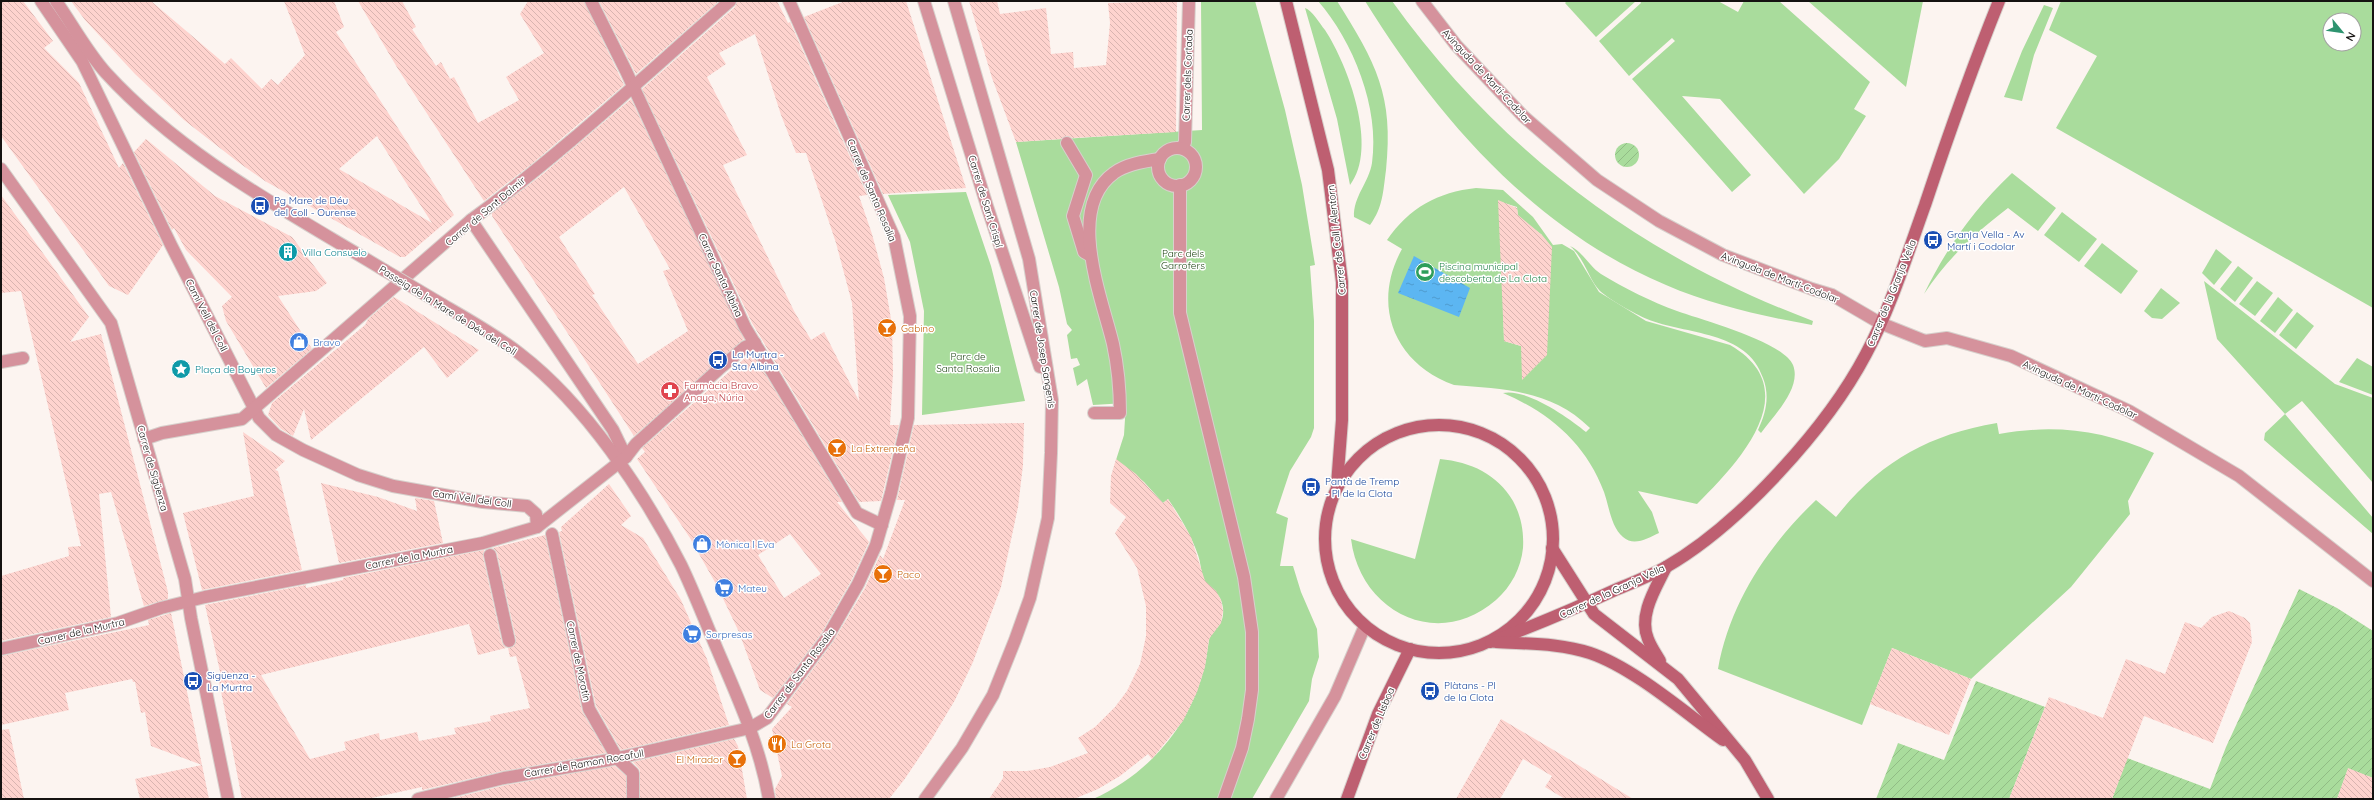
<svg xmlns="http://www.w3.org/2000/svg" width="2374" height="800" viewBox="0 0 2374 800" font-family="Quicksand,sans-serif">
<defs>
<pattern id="garden-furrows" width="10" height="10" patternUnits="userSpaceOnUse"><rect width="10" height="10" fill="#a9dc9c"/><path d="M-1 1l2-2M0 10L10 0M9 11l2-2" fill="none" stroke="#91bc85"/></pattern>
<pattern id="water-ripples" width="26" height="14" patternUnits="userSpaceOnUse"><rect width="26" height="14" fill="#5cb6f2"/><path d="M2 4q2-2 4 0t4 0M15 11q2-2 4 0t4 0" fill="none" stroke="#4f9bce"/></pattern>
<pattern id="building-back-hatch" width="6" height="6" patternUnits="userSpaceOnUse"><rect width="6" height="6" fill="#fed3ce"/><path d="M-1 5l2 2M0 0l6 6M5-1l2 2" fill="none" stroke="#d9b4b0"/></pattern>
</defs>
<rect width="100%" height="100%" fill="#fcf4f0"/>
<!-- green -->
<g fill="#a9dc9c" fill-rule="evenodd">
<path d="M1201,1H1255L1285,110L1302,185L1315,265L1310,266L1314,321V428L1311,437L1290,471L1276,513L1288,518L1280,566H1293L1301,592L1317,629L1319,657L1312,679L1309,701L1252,799H1093C1145,776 1186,731 1202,676C1206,664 1207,652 1209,640C1211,630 1225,627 1223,608C1221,591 1211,592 1205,581C1201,575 1201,563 1198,555C1191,535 1180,516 1168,499L1163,503L1144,482L1116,460L1124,435L1126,403L1093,405L1087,379L1077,386L1073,368L1080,365L1077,358L1071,359L1067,335L1072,330L1067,324L1059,287L1016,142L1202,130Z"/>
<path d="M1318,1H1337C1376,63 1394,95 1386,170C1383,192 1383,207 1370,225L1354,217C1353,197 1369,182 1372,163C1380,108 1353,41 1318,1Z"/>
<path d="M1365,1H1392C1500,151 1640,256 1813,321L1812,325C1762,316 1712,305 1666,285C1535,230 1438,119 1365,1Z"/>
<polygon points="1567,1 1636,1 1596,37 1565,3"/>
<polygon points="1640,1 1718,1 1738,12 1744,1 1779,1 1870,82 1854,109 1866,116 1839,159 1804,194 1720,99 1682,96 1751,175 1732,192 1632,79 1675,41 1672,38 1629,76 1599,41 1641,3"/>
<polygon points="1808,1 1923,1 1906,87"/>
<path d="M2061,1H2373V308L2056,128L2097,56L2049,30ZM2330,20H2354V44H2330Z"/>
<polygon points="2044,5 2053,8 2034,55 2022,101 2004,97 2022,51"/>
<path d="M1305,8C1312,10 1320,24 1325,30C1348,65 1379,148 1350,185L1337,119Z"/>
<path d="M2012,173L2056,208L2038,231L2008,208C1975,233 1947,259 1924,294C1947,247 1974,209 2012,173Z"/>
<path d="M1476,188L1503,190L1533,217L1553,245L1562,244L1574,251L1599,292L1646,321L1730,345C1808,390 1738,463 1697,504L1638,491L1652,512L1659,533C1648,538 1634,547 1623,537C1611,527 1609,506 1604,492C1586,444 1550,413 1503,393C1526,388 1568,417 1586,432L1590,428C1552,390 1504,389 1454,385C1394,363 1371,305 1402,249L1387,240C1409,208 1438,192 1476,188ZM1501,202L1517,207L1518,217L1542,235L1521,346L1504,341Z"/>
<polygon points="966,192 991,266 1025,401 922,415 924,311 910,242 888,195"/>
<polygon points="2062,212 2097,239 2079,262 2044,235"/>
<polygon points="2102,243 2138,271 2121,294 2084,266"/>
<path d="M1570,246C1581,250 1590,267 1601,274C1624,288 1652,302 1677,311C1702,320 1784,342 1793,365C1802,388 1774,415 1761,433L1758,430C1766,413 1770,396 1763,378C1747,330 1686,335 1647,319C1635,314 1610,300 1600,291C1589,280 1585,259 1570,246Z"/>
<polygon points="2216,249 2232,262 2214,285 2202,273"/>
<polygon points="2238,266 2253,278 2235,302 2220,289"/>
<polygon points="2204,281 2335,384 2373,398 2373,483 2302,401 2285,414 2373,518 2373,534 2264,440 2265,433 2285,414 2217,339"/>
<polygon points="2257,281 2273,293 2255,316 2239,304"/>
<polygon points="2161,288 2180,303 2162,319 2152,318 2144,311"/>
<polygon points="2278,297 2293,310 2275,333 2260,321"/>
<polygon points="2297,312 2314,326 2296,349 2279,335"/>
<polygon points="2357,358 2373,367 2373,395 2339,382"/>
<path d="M1997,423L1999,434C2054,424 2103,430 2154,453L2128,501L2130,514L2071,587L1971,679L1892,648L1862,725L1718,669C1730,602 1768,546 1816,500L1836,517C1880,462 1927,435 1997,423Z"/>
<path d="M1440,459C1471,462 1497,474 1513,501C1521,516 1524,531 1523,548C1521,568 1511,587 1496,600C1438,651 1360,612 1351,539L1415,559Z"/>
</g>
<!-- garden -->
<g fill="url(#garden-furrows)">
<circle cx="1627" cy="155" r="12"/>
<polygon points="2299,589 2337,608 2373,631 2373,778 2348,769 2337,799 2112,799 2127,758 2210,789 2226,747"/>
<polygon points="1976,681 2045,707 2009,799 1876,799 1898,743 1944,760"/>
</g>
<!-- water -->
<polygon fill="url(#water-ripples)" points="1414,256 1470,288 1459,317 1398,293"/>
<!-- building -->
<g fill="url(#building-back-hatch)" fill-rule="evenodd">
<polygon points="1,1 23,1 53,41 44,48 79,83 119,168 123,163 163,245 128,295 109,286 1,136"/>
<path d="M71,1H151L225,64L231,58L262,89L271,79L278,85L305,55L284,1H334L344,27L336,32L454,215L405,257H400L265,181L238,162L184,120L135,74L85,20ZM377,136L403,178L432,223L339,169Z"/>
<polygon points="358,1 402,1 416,27 412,29 436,66 441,62 450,79 454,77 478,123 519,100 506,77 544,53 520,14 528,1 584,1 624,85 533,163 484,201 398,69"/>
<polygon points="599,1 719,1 636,74"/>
<path d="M737,1H777L788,23L790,22L867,195L859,196L872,234L884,278L892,325L893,373L890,425H899L881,501L859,502L752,323L642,89L735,7ZM755,34L781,115L796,153H806L836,243L852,303L859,401L824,332L811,340L794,311L723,165L747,155L707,77L726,64L719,53Z"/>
<polygon points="845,1 906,1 966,188 883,194 804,17"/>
<polygon points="969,1 997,1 1000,14 1046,8 1051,54 1073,52 1074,68 1106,65 1110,23 1108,3 1177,1 1176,132 1072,138 1067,136 1061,139 1016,142 992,78"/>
<path d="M631,99L744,339L634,436L492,216V213L543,174ZM624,187L670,269L663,271L688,331L638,364L592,295L595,294L559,237Z"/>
<polygon points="146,139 215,196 292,237 327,283 316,291 278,296 312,349 266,388 226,321 222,306 232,297 186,250 174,228 172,230 134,152"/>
<polygon points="1,195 89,317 70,342 101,334 168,592 168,599 144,606 111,492 99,494 111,617 1,641 1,576 69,556 68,547 81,546 21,291 1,293"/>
<polygon points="1498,200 1517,208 1518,215 1542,235 1552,247 1547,355 1522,380 1521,346 1504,341"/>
<polygon points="394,297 479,350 447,378 424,347 311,440 304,409 293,436 281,429 268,415 272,403 365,325 368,319"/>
<path d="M752,352L842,502H837L869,542L851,581L821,634L773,698L760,690L739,632L716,584L690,538L637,459L645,452L642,448ZM790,534L821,574L784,598L758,555Z"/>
<polygon points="1024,423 1023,465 1018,507 1001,587 973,662 955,700 931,740 904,780 889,799 776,799 775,789 782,776 772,729 792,707 787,704 833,642 865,588 880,555 883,559 905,500 897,500 914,425"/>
<polygon points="243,432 285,461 275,470 278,471 302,570 202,590 183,513 254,496"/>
<polygon points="1116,459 1136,474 1163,503 1168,499 1191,537 1205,581 1216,591 1221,600 1223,611 1221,623 1209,639 1205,667 1197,692 1183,721 1152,759 1148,754 1120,776 1098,789 1074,799 989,799 1003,778 1003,771 1027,771 1050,767 1088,753 1078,738 1095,727 1115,707 1127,691 1140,664 1146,636 1146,606 1137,568 1115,533 1126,517 1110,503 1111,476"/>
<polygon points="321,483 378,497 417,511 415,498 434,501 443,543 339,563"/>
<polygon points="609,484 631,516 621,525 643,538 681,600 707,659 729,725 621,750 596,706 559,532 562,531 561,527"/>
<polygon points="545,535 582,711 606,753 503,771 422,790 422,787 367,799 242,799 218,676 221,676 205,605 306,585 306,588 343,580 343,578 484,550 483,557 502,643 506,648 478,655 469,624 261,675 310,759 346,750 344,742 379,733 380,740 417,732 419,741 456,734 454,728 491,721 490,716 530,708 516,656 510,657 508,648 514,646 516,639 497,553 493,548"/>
<polygon points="2229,611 2245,618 2250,623 2252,642 2213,743 2144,716 2112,799 2009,799 2049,697 2103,718 2126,659 2165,674 2185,622 2201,628 2212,617"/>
<polygon points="171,613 202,765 151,746 145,712 141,713 135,682 133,682 132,679 65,693 69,710 1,725 1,656 149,625 148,620"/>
<polygon points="1892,648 1971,679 1949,735 1870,704"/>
<polygon points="1501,719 1562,755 1633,799 1565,799 1545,787 1552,776 1523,759 1500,799 1456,799"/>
<polygon points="9,729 24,799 1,799 1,730"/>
<polygon points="734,739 738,746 747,799 640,799 640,770 633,762"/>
<polygon points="202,765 209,799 140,799 135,779"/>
<polygon points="615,766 626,776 626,799 450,799 506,785"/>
<polygon points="2348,768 2373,778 2373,799 2337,799"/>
</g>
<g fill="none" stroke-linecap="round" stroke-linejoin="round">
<!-- street casing -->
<g stroke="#d7d0cc" stroke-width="14">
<g id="street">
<polyline points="41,1 82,61 171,245 259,418 276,435 303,450 358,475 393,486 483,502 527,506 536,514 537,527"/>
<path d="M56,1C72,24 87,52 106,73C184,158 287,211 384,270"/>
<polyline points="591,1 626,71 745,327 857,513 882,525"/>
<polyline points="924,1 987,206 1040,367"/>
<polyline points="1422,1 1456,45 1523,116 1597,180 1659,221 1723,255 1812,289 1832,295 1880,323 1925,341 1947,338 2011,356 2129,411 2239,476 2373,581"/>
<polyline points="1067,143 1086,175 1073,216 1084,252 1091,256"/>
<polyline points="1182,148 1185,142 1189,1"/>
<circle cx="1177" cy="167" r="19"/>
<polyline points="1,169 111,323 185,579 191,618 228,799"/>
<polyline points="1180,185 1180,313 1244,577 1252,632 1252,690 1248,719 1242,748 1224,799"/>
<polyline points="471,220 613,430 626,457"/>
<path d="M443,305C469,320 496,335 520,354C585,404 644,492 681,565C694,592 705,621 717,649C738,698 760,746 769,799"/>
<polyline points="1,362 23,358"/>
<path d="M1094,413H1120C1120,390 1118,367 1113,344C1102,298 1065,208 1114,173C1126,164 1145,161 1160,159"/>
<path d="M144,439L162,433L242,419L471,220C562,154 645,75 730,1"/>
<polyline points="552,534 589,709 617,758 633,773 633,799"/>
<polyline points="490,555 509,641"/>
<polyline points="1,649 118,623 161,608 205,597 483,543 537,527 626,457 636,444 719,369 745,347 755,343"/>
<polyline points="418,799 504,778 609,760 750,728 767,718 827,638 858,584 876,545 891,493 908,418 910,316 894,237 789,1"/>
<polyline points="925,799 962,748 993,695 1015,640 1030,598 1048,518 1051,453 1052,400 1029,259 954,1"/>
<polyline points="1276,799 1335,696 1364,628"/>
</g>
</g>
<!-- secondary casing -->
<g stroke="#d7d0cc" stroke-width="14">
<g id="secondary">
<polyline points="1286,1 1328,170 1342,282 1342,420 1337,485"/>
<circle cx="1439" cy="539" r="114"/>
<polyline points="1552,548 1594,614 1678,679 1745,760 1768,799"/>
<path d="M1491,642C1533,626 1574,609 1615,590C1632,583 1650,576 1666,567C1739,525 1827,428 1866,354C1891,307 1907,255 1925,205C1948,136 1972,68 1999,1"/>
<path d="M1496,642C1528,644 1560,643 1590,653C1634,668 1684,712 1723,740"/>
<path d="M1660,661C1656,654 1651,647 1648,639C1638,615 1656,588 1666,567"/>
<polyline points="1347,799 1378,714 1410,649"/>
</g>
</g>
<!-- street -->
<use href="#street" stroke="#d5929c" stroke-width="12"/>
<!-- secondary -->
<use href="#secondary" stroke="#be5f71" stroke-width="12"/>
<!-- street-bridge casing -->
<g stroke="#d7d0cc" stroke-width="14" stroke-linecap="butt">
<polyline id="street-bridge" points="384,270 443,305"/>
</g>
<!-- street-bridge -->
<use href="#street-bridge" stroke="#d5929c" stroke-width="12"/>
</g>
<!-- icons -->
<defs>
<g id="bus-disc" transform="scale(1)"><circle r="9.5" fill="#1a4fb4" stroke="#fff"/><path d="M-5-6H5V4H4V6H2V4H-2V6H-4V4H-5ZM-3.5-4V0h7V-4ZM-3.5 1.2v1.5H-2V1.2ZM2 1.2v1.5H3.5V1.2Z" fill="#fff"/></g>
<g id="building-disc" transform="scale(1)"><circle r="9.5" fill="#0f9aa8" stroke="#fff"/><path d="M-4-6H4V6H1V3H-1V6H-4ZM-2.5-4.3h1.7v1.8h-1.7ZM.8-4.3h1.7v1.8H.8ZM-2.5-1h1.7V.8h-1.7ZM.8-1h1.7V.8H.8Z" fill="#fff"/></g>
<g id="stadium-disc" transform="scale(1)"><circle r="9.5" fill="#2e9e5b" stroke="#fff"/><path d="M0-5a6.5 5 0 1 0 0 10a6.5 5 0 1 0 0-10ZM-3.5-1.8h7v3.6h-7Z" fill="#fff"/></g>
<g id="bar-disc" transform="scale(1)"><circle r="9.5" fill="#e8710a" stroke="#fff"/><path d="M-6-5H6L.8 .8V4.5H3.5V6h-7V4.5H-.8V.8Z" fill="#fff"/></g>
<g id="shop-disc" transform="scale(1)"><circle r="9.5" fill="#3f7fe0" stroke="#fff"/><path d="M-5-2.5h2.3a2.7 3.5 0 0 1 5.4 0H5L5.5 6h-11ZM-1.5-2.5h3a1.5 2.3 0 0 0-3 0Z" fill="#fff"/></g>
<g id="sight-disc" transform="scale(1)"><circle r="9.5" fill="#0f9aa8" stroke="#fff"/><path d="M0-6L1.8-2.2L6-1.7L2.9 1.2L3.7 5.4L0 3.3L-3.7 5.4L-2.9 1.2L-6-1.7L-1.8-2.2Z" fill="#fff"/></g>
<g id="pharmacy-disc" transform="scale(1)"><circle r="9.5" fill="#e0444e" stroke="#fff"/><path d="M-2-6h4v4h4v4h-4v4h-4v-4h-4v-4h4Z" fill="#fff"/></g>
<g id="supermarket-disc" transform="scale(1)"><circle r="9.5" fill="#3f7fe0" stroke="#fff"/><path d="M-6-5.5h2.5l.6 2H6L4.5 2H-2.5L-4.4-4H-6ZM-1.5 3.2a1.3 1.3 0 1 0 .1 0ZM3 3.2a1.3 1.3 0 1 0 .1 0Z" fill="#fff"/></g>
<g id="restaurant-disc" transform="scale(1)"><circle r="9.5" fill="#e8710a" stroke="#fff"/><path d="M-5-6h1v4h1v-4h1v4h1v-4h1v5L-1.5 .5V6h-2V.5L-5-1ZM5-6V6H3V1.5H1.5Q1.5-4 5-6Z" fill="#fff"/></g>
</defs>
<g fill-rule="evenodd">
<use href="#bus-disc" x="260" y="206"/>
<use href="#bus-disc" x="1933" y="240"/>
<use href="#building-disc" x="288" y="252"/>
<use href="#stadium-disc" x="1425" y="272"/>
<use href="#bar-disc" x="887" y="328"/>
<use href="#shop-disc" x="299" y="342"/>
<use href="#bus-disc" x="718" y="360"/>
<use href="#sight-disc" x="181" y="369"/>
<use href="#pharmacy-disc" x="670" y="391"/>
<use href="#bar-disc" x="837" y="448"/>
<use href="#bus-disc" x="1311" y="487"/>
<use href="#shop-disc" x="702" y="544"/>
<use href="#bar-disc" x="883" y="574"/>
<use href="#supermarket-disc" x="724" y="588"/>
<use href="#supermarket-disc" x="692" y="634"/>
<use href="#bus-disc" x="193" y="681"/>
<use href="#bus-disc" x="1430" y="691"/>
<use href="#restaurant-disc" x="777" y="744"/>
<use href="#bar-disc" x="737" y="759"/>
</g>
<g text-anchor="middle" stroke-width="3" stroke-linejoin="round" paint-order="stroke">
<!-- street labels -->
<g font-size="10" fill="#151211" stroke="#fff">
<text transform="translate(1187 75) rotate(-88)" y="4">Carrer dels Cortada</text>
<text transform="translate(1487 76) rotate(47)" y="4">Avinguda de Martí-Codolar</text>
<text transform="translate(872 190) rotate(67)" y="4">Carrer de Santa Rosalia</text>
<text transform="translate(986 201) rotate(73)" y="4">Carrer de Sant Crispí</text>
<text transform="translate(485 211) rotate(-40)" y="4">Carrer de Sant Dalmir</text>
<text transform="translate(1336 240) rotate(-96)" y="4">Carrer de Coll i Alentorn</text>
<text transform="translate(721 275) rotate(65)" y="4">Carrer Santa Albina</text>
<text transform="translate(1780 277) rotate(21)" y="4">Avinguda de Martí-Codolar</text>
<text transform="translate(1891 293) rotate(-68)" y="4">Carrer de la Granja Vella</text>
<text transform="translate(448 310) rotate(32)" y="4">Passeig de la Mare de Déu del Coll</text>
<text transform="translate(207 315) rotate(63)" y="4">Camí Vell del Coll</text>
<text transform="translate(1043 349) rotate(81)" y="4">Carrer de Josep Sangenís</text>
<text transform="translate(2080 389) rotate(25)" y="4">Avinguda de Martí-Codolar</text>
<text transform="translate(153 468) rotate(74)" y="4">Carrer de Sigüenza</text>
<text transform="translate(472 498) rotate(8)" y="4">Camí Vell del Coll</text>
<text transform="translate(409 557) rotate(-11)" y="4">Carrer de la Murtra</text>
<text transform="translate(1612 591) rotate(-25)" y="4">Carrer de la Granja Vella</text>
<text transform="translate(81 631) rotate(-13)" y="4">Carrer de la Murtra</text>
<text transform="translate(579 661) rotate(78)" y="4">Carrer de Moratín</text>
<text transform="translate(799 673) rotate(-53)" y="4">Carrer de Santa Rosalia</text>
<text transform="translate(1376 723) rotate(-67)" y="4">Carrer de Lisboa</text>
<text transform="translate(584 763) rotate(-10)" y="4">Carrer de Ramon Rocafull</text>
</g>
<!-- transit labels -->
<g font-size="10" fill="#164399" stroke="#fff" text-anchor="start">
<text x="274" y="204">Pg Mare de Déu<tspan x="274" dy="12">del Coll - Ourense</tspan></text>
<text x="1947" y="238">Granja Vella - Av<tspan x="1947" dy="12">Martí i Codolar</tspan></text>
<text x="732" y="358">La Murtra -<tspan x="732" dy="12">Sta Albina</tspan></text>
<text x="1325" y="485">Pantà de Tremp<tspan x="1325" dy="12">- Pl de la Clota</tspan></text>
<text x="207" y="679">Sigüenza -<tspan x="207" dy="12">La Murtra</tspan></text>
<text x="1444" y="689">Plàtans - Pl<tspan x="1444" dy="12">de la Clota</tspan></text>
</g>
<!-- culture labels -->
<g font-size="10" fill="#0d838f" stroke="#fff" text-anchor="start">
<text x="302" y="256">Villa Consuelo</text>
<text x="195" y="373">Plaça de Boyeros</text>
</g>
<!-- park labels -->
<g font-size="10" fill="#234a18" stroke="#fff">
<text x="1183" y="257">Parc dels<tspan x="1183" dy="12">Garrofers</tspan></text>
<text x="968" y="360">Parc de<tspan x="968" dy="12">Santa Rosalia</tspan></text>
</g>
<!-- leisure labels -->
<g font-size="10" fill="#27864d" stroke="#fff" text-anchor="start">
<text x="1439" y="270">Piscina municipal<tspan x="1439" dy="12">descoberta de La Clota</tspan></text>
</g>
<!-- food labels -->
<g font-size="10" fill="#c56008" stroke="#fff" text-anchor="start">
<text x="901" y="332">Gabino</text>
<text x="851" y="452">La Extremeña</text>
<text x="897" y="578">Paco</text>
<text x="791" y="748">La Grota</text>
<text x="723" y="763" text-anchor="end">El Mirador</text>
</g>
<!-- shop labels -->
<g font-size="10" fill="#366cbe" stroke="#fff" text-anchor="start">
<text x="313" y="346">Bravo</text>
<text x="716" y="548">Mònica I Eva</text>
<text x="738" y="592">Mateu</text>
<text x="706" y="638">Sorpresas</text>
</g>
<!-- health labels -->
<g font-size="10" fill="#be3a42" stroke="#fff" text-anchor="start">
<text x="684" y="389">Farmàcia Bravo<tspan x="684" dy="12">Anaya, Núria</tspan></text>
</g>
</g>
<!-- border -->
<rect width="2374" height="800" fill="none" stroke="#151211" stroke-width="4"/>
<!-- north arrow -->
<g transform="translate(2342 32) rotate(119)"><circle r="19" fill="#ffffff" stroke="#a1a0a0"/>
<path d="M0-3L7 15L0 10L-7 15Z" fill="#2e9470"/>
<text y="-6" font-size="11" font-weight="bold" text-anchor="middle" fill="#151211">N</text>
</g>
</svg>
